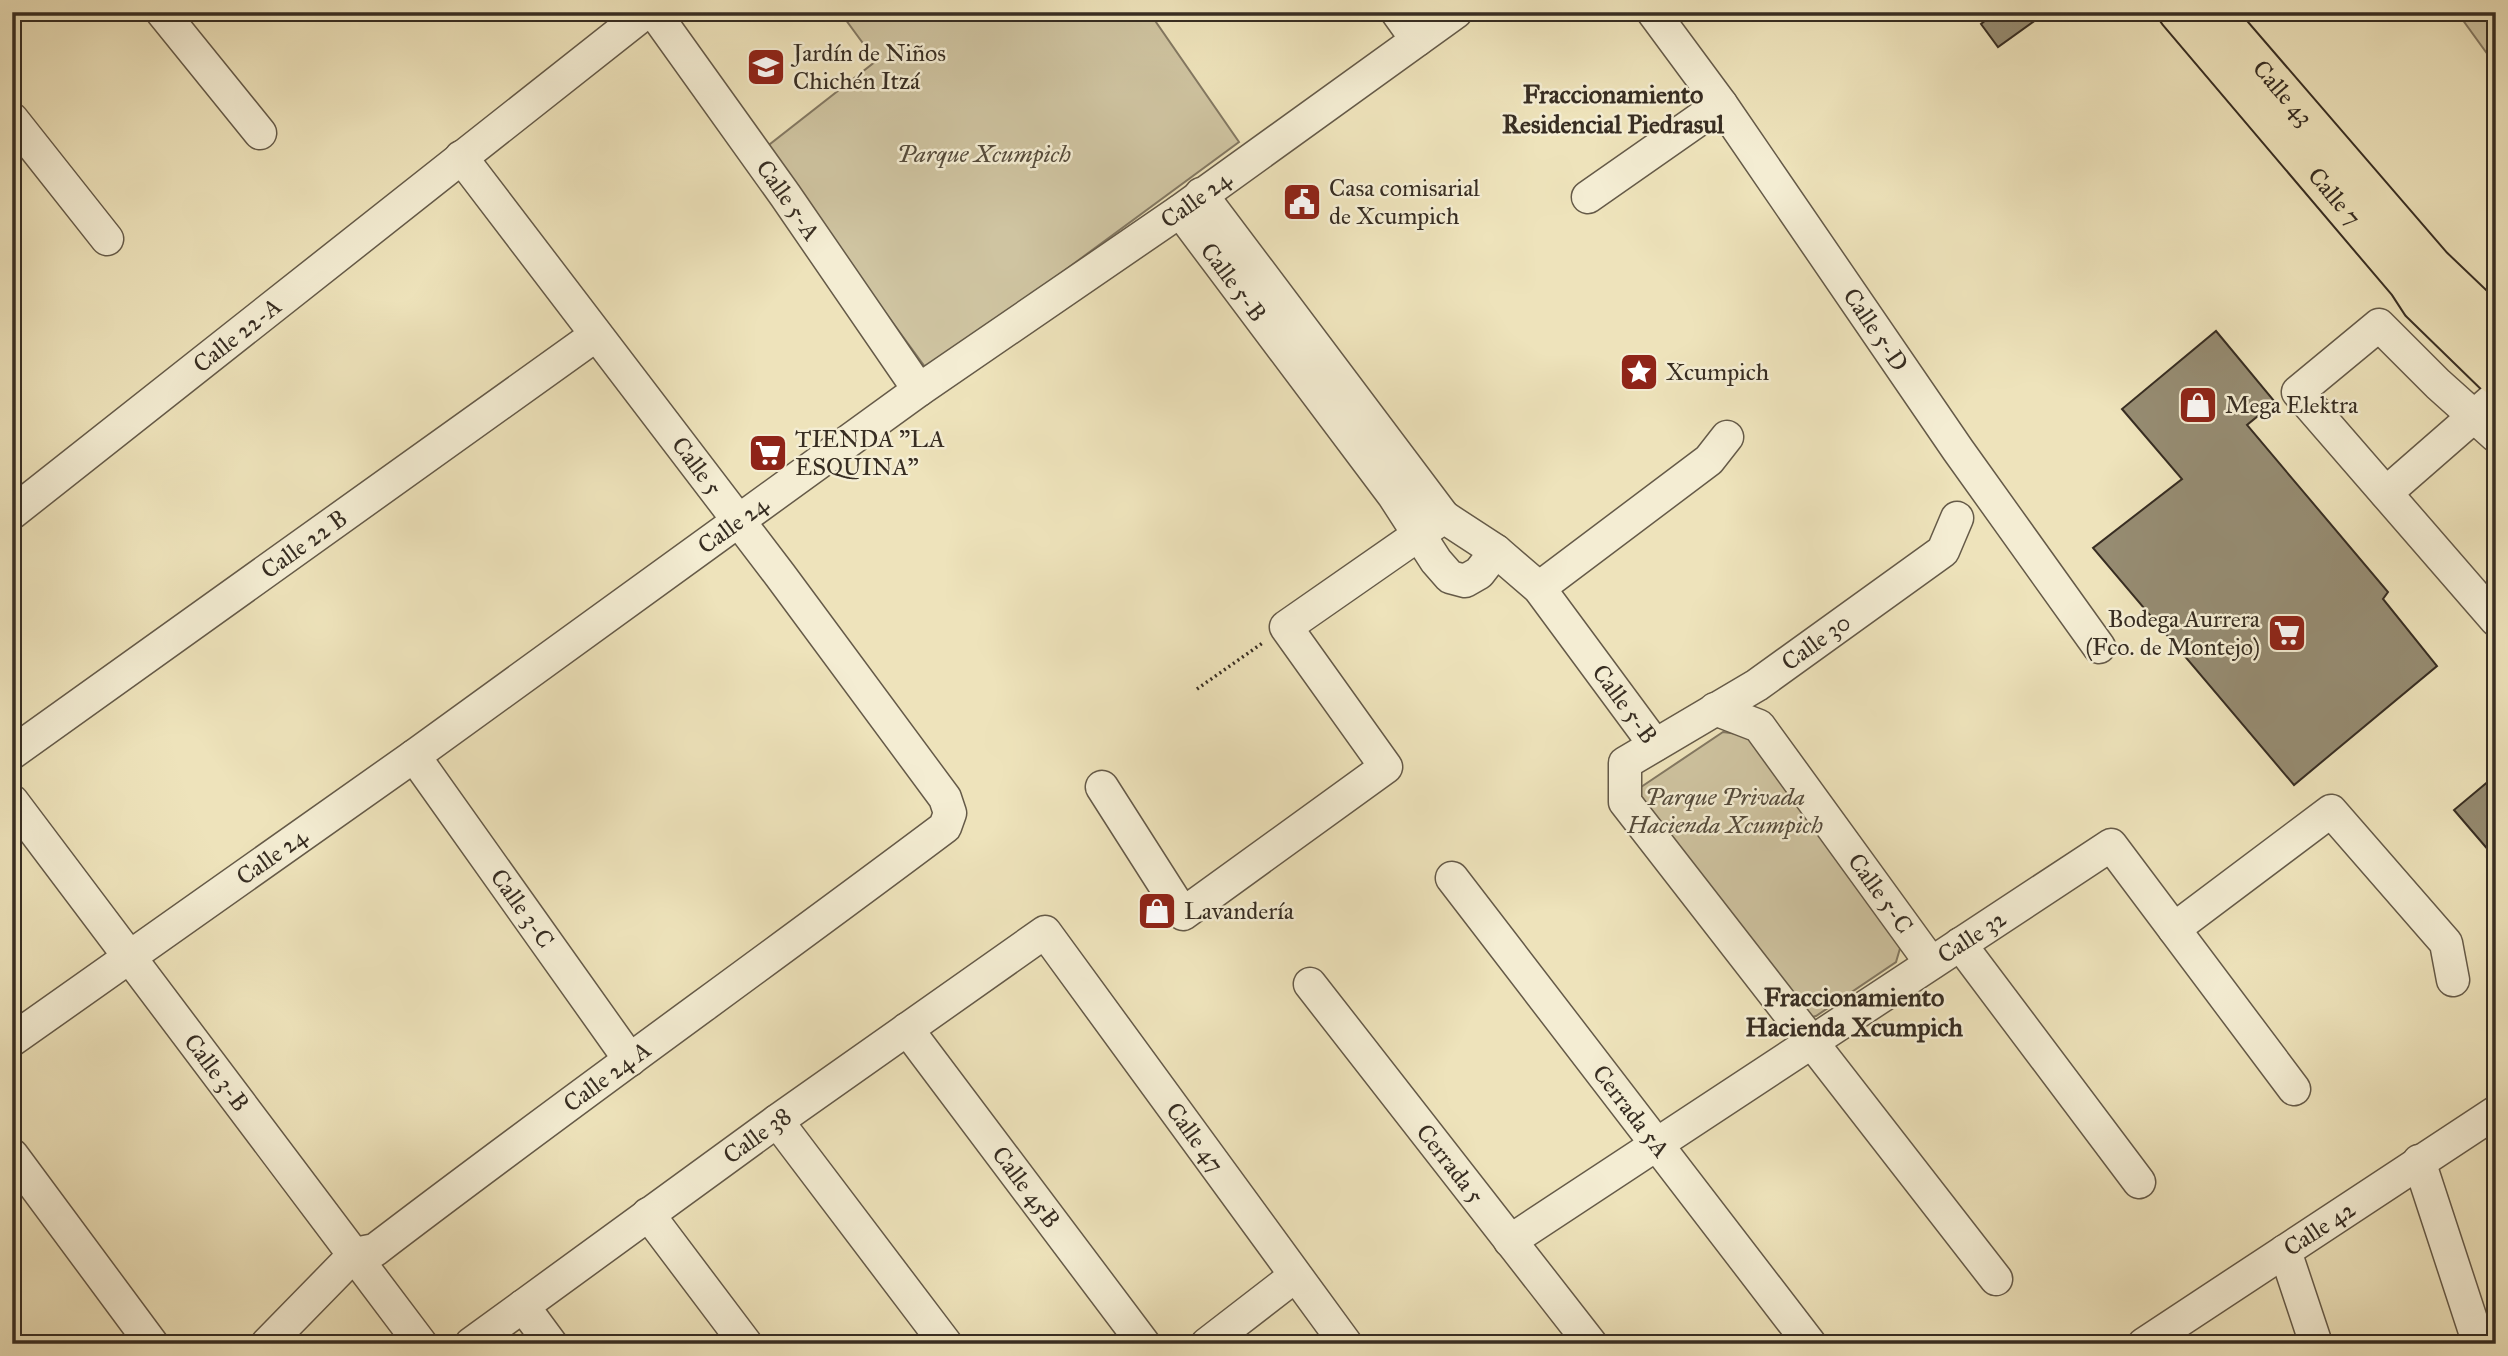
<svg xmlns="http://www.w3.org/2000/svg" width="2508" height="1356" viewBox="0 0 2508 1356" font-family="'IM FELL Great Primer',serif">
<rect width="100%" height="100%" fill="#eee3bb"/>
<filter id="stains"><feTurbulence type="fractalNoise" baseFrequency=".00286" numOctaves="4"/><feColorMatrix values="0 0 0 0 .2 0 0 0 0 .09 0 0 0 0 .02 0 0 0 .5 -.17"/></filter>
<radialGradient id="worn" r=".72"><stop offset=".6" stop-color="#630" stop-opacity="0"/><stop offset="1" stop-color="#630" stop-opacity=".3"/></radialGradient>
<!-- green -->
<g fill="#cfc4a1" stroke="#837862" stroke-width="2">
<polygon points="840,12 1149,12 1239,142 928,371 765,148 876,61"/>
<polygon points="2457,12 2496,12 2496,66"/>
<polygon points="1723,732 1753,736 1901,945 1896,962 1816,1016 1808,1018 1637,807 1641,787"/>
</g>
<!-- building -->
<g fill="#968c72" stroke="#372d22" stroke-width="2">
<polygon points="1996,12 2047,12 1998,47 1981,24"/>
<polygon points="2216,331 2275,402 2247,425 2388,592 2383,599 2437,666 2294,785 2093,548 2182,479 2122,409"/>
<polygon points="2496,775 2496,859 2454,810"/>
</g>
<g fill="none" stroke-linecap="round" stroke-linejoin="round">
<!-- minor casing -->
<g stroke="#655a48" stroke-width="35">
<g id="minor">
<polyline points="162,12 260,133"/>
<path id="s1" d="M654,12L785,195L919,390"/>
<polyline points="1397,12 1417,40"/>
<path id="s2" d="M1653,12L1721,104L1958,450L2099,647"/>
<polyline points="12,119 107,239"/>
<polyline points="1201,194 1444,517"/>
<polyline points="1588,197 1721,104"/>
<path id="s3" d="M1180,211L1394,496L1436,561L1450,577L1465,581L1479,573L1496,551"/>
<polyline points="2496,436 2438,384 2379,325 2298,392 2496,620"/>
<polyline points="2386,493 2496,397"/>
<path id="s4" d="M12,513L646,12"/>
<polyline points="1957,518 1943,551 1757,685 1625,763 1625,802 1996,1279"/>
<polyline points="1539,588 1709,460 1727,437"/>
<path id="s5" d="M1715,709L1759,726L1931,963"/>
<path id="s6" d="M12,753L596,335"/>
<path id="s7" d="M414,756L630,1060"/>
<path id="s8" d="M1102,787L1183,914L1386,767L1286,627L1444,517L1496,551L1539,588L1655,745"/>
<path id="s9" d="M12,801L421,1344"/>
<path id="s10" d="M1452,878L1810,1344"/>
<polyline points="2174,929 2331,811 2446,943 2453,980"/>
<polyline points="1960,944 2139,1182"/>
<path id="s11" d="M1310,984L1591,1344"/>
<path id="s12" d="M907,1029L1144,1344"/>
<path id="s13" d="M12,1040L414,756L919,390L1180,211L1456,12"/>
<polyline points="777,1121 946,1344"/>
<polyline points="12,1155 152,1344"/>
<polyline points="2419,1161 2479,1344"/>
<polyline points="648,1214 746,1344"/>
<path id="s14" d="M1510,1241L2111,845L2294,1089"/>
<polyline points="2285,1251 2316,1344"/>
<polyline points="523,1306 551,1344"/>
<path id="s15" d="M267,1344L355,1254L375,1250C563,1106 756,969 945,827L950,813L945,798L780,575L461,157"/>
<path id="s16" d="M471,1344L777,1121L1045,932L1346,1344"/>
<polyline points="1207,1344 1295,1276"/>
<path id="s17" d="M2144,1344L2496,1112"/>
</g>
</g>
<!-- major casing -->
<g stroke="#372d22" stroke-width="42">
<g id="major">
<path id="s18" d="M2178,12L2408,283L2421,303L2496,376"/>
<path id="s19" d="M2213,12L2432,266L2496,327"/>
</g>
</g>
<!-- path -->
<polyline stroke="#372d22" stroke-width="3.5" stroke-dasharray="2 3.5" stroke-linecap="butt" points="1197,689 1264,642"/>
<!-- minor -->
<use href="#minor" stroke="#f4edd3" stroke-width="32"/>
<!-- major -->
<use href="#major" stroke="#eee3bb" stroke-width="38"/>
</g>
<!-- icons -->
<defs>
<g id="school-square" transform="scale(2.0125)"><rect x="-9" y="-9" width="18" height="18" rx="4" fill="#8f2418" stroke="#f4edd3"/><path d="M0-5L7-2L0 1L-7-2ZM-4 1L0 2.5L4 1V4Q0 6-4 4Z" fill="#fff"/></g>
<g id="civic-square" transform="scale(2.0125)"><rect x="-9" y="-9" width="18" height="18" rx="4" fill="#8f2418" stroke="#f4edd3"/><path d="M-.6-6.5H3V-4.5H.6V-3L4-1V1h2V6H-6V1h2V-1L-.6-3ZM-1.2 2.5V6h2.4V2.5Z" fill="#fff"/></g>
<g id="sight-square" transform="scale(2.0125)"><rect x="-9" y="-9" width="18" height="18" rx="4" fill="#8f2418" stroke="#f4edd3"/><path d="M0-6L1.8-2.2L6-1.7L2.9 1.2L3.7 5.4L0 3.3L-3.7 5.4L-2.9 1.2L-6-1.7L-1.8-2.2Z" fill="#fff"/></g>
<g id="shop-square" transform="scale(2.0125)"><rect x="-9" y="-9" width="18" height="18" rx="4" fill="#8f2418" stroke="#f4edd3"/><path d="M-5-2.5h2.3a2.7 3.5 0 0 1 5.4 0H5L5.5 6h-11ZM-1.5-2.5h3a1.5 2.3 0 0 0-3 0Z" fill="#fff"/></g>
<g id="supermarket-square" transform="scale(2.0125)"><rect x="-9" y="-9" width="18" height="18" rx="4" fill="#8f2418" stroke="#f4edd3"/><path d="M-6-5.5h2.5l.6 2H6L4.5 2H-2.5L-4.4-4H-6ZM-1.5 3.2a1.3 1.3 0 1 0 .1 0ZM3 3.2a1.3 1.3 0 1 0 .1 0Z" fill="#fff"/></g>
</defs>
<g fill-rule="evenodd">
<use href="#school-square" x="766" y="67"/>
<use href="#civic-square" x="1302" y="202"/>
<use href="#sight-square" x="1639" y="372"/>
<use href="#shop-square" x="2198" y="405"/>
<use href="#supermarket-square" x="768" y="453"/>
<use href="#supermarket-square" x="2287" y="633"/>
<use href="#shop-square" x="1157" y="911"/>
</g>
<g text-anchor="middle" stroke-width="5" stroke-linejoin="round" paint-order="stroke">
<!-- poi labels -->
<g font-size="24" fill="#372d22" stroke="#f4edd3" text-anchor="start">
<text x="793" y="61">Jardín de Niños<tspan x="793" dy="28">Chichén Itzá</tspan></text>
<text x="1329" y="196">Casa comisarial<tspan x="1329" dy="28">de Xcumpich</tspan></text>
<text x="1666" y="380">Xcumpich</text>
<text x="2225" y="413">Mega Elektra</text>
<text x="795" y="447">TIENDA "LA<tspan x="795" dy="28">ESQUINA"</tspan></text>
<text x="2260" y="627" text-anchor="end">Bodega Aurrera<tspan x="2260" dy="28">(Fco. de Montejo)</tspan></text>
<text x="1184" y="919">Lavandería</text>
</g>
<!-- street labels -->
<g font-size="24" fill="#372d22" stroke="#f4edd3">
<text dy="8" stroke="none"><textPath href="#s19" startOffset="107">Calle 43</textPath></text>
<text dy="8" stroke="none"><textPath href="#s18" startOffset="242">Calle 7</textPath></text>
<text dy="8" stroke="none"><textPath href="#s13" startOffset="1452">Calle 24</textPath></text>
<text dy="8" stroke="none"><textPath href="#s1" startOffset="231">Calle 5-A</textPath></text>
<text dy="8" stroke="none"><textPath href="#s3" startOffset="89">Calle 5-B</textPath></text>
<text dy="8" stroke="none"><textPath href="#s2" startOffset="388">Calle 5-D</textPath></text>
<text dy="8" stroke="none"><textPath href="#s4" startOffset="287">Calle 22-A</textPath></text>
<text transform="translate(697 466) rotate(53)" y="8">Calle 5</text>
<text dy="8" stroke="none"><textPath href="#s13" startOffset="886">Calle 24</textPath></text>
<text dy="8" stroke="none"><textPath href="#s6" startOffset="359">Calle 22 B</textPath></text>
<text transform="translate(1816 642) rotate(-36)" y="8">Calle 30</text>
<text dy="8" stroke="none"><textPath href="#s8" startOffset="1029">Calle 5-B</textPath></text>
<text dy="8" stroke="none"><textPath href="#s13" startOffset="318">Calle 24</textPath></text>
<text dy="8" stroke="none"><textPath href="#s5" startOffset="254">Calle 5-C</textPath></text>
<text dy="8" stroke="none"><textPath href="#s7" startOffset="187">Calle 3-C</textPath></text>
<text dy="8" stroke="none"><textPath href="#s14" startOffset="553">Calle 32</textPath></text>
<text dy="8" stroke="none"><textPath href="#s9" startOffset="340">Calle 3-B</textPath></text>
<text dy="8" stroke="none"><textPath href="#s15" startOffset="436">Calle 24 A</textPath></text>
<text dy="8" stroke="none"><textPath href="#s10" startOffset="294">Cerrada 5A</textPath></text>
<text dy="8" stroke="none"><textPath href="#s16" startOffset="354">Calle 38</textPath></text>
<text dy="8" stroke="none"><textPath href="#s16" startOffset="961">Calle 47</textPath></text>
<text dy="8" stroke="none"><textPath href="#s11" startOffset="228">Cerrada 5</textPath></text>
<text dy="8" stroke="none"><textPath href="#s12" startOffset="198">Calle 45B</textPath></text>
<text dy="8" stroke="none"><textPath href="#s17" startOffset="210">Calle 42</textPath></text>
</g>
<!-- park labels -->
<g font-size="24" font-style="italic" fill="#554b3b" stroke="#f4edd3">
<text x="984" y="162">Parque Xcumpich</text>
<text x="1725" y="805">Parque Privada<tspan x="1725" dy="28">Hacienda Xcumpich</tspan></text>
</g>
<!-- neighbourhood labels -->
<g font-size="26" font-weight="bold" fill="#372d22" stroke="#f4edd3">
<text x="1613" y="103">Fraccionamiento<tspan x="1613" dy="30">Residencial Piedrasul</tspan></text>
<text x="1854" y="1006">Fraccionamiento<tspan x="1854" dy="30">Hacienda Xcumpich</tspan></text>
</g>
</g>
<!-- margin -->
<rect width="2508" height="1356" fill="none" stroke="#eee3bb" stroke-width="42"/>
<rect x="14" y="14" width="2480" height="1328" fill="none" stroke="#372d22" stroke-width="3.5"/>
<rect x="21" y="21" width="2466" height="1314" fill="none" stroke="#372d22" stroke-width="2"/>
<rect width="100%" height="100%" filter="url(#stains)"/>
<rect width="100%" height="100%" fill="url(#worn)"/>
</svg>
